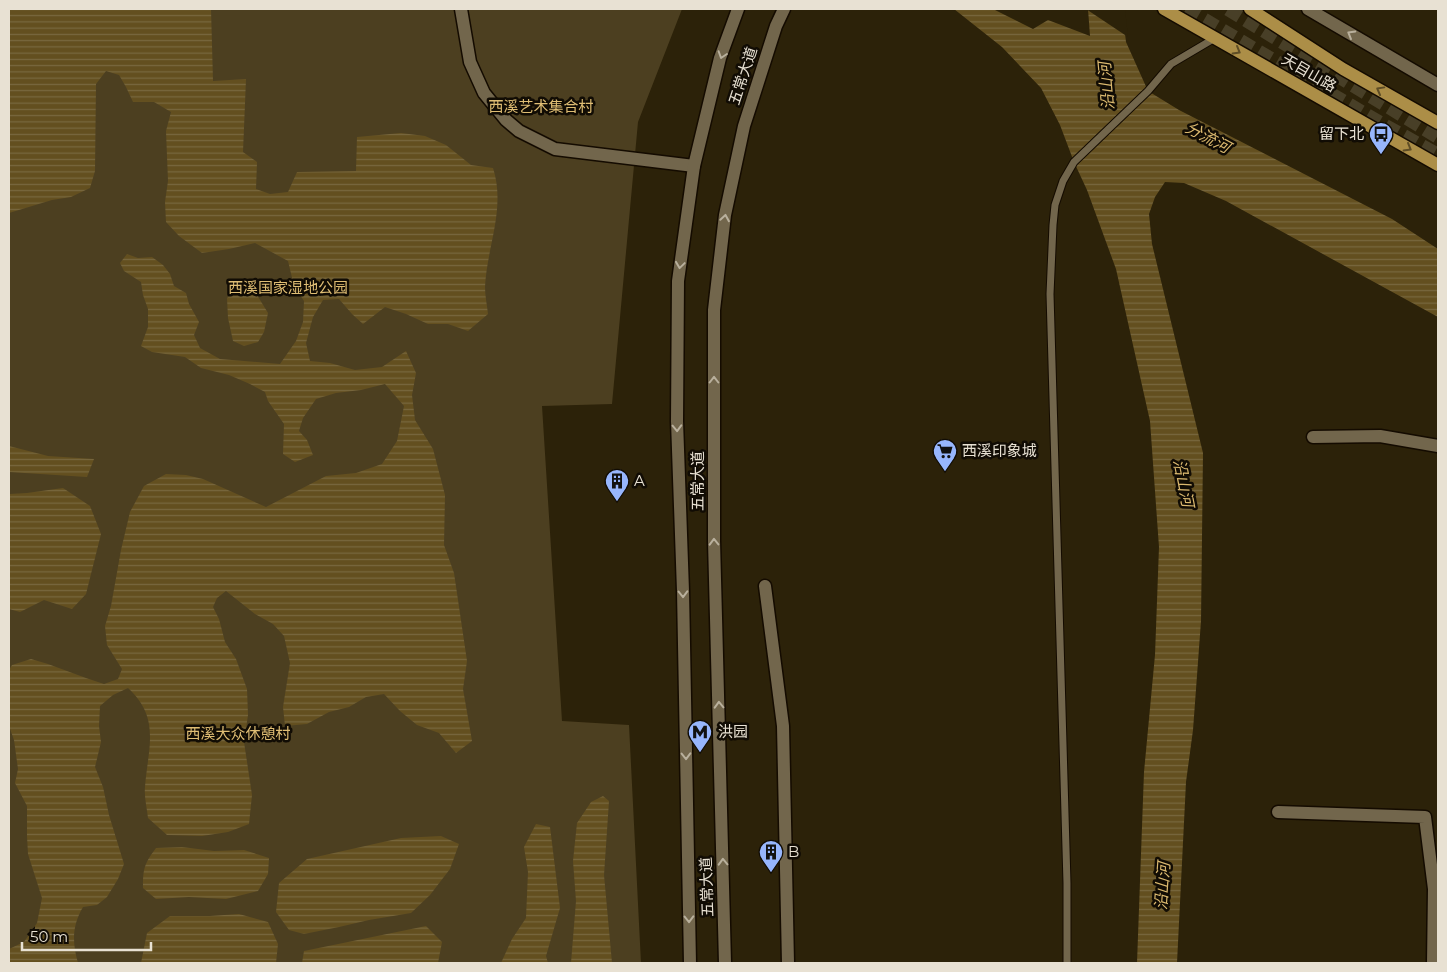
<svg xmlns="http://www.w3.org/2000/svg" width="1447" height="972" viewBox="0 0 1447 972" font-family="Montserrat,'Noto Sans SC',sans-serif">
<defs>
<pattern id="water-rules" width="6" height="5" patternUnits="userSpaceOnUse" patternTransform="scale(1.25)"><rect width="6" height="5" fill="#634f1f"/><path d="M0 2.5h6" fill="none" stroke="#79683f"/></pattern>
</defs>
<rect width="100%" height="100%" fill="#2c2209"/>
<!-- park -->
<polygon fill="#4c3f20" points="9,9 682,9 638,122 612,404 542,406 562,721 629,725 641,963 9,963"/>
<!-- water -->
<g fill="url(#water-rules)">
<path d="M9,9H211L213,81L246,79L243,152L257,162L256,189L270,194L288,192L297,172L356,171L357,137L401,133L425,136L446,145L471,165L493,168C506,208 487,246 485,287C485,296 487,305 488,314L468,331L448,324H428L406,314L385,307L363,324L352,314L339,299L323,300L313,317L306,343L310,361L330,363L355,370L382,367L406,351L416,373L412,395L415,420L433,449L445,495L444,545L454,573L467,661L463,689L472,741L456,753L439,733L417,725L400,711L384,694L366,697L349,707L329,712L307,724L285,726L283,707L290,663L284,636L273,624L255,614L226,591L217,598L213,607L219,619L225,642L236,659L247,689L248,715L244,742L252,795L249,824L228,832L202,836L167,835L148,818C147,808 144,797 145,787C148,748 161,718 128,688L113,695L100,706L99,726L101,742L95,767L103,787L109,815L124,864L118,879L107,897L97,905L83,907C72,926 72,942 78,963H9V949L24,942L37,923L42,898L28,854L27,836V806L15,783L18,769L14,740L9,726V670L12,665L31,659L48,664L86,678L104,684L118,679L122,669L107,645L105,626L111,606L121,550L130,512L144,486L166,474L186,475L203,479L266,507L326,476L356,473L382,464L397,441L404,406L385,384L361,390L336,393L316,399L303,418L299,431L307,440L313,455L295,462L283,454L284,424L268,401L265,392L250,384L229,375L201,368L185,357L152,352L141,346L148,327V309L143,295L141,282L124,271L120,263L127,254L138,258L152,257L163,265L170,274L174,286L186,293L189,304L199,322L194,335L200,348L220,359L280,364L296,341L303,322L304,301L294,286L288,261L255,243L229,249L202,253L179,236L166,222L165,202L168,181L166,131L171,112L154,102H133L126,87L119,75L106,71L96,84L95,171L90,188L71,197L52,200L9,213Z"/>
<polygon points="954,9 993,9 1033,29 1048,20 1090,36 1088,9 1122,9 1126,42 1148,91 1179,110 1392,219 1438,249 1438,317 1226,201 1184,183 1165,182 1155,197 1149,214 1152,244 1203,453 1201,621 1193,730 1186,782 1177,963 1137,963 1144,772 1155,655 1159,547 1150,421 1116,269 1087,190 1074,162 1060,125 1041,88 1002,47"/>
<polygon points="243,286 257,295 268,313 264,332 258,342 244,346 233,341 228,318 227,298"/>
<polygon points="9,446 48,456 94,459 87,477 9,472"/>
<polygon points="63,488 90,506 101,534 86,594 72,609 44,600 20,612 9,609 9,494 27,493"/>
<polygon points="603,796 609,801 604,875 612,963 571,963 576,901 573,861 577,823 591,802"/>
<polygon points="536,824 550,827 560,908 546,956 548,963 501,963 512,939 526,918 528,872 524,847"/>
<polygon points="441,836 459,844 450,869 430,895 411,913 369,920 339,927 304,934 289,930 276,912 279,883 307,859 401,838"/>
<path d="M182,847L214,851L244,850L269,858L268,874L258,891L226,899L189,897L156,899L143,888C143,869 144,864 156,848Z"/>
<polygon points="239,914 268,922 278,944 276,963 141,963 147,933 170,916 210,916"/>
<polygon points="426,926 442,942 438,963 302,963 304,951"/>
</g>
<!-- pier -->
<polygon fill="#2c2209" points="1086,9 1125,9 1128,37"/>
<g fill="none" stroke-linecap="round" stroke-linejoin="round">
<!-- trunk-tunnel -->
<g stroke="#483f27" stroke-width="14" stroke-dasharray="14 7" stroke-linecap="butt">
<polyline points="1186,9 1382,124 1438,155"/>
<polyline points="1228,9 1438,137"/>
</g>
<!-- service casing -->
<g stroke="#140b00" stroke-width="9">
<polyline id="service" points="1067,963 1067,883 1050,294 1053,225 1055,205 1063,181 1074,162 1148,91 1171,64 1215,38"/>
</g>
<!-- minor casing -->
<g stroke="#140b00" stroke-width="15">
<g id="minor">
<polyline points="461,9 470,62 484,93 506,120 519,131 555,149 694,166"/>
<polyline points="1313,437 1380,436 1438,446"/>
<polyline points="765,586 783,726 788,963"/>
<polyline points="1278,812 1425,817 1434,889 1433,963"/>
</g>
</g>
<!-- secondary casing -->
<g stroke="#140b00" stroke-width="15">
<g id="secondary">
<polyline points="1308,9 1438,85"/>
<polyline points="690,963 683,591 677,421 678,281 694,166 720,58 738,9"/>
<polyline points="725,963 714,541 714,310 725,215 744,126 776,26 784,9"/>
</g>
</g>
<!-- primary casing -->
<g stroke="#140b00" stroke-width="15">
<g id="primary">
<polyline points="1164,9 1438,165"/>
<polyline points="1250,9 1343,69 1438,123"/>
</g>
</g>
<!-- service -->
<use href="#service" stroke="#72664c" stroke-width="7"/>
<!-- minor -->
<use href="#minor" stroke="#72664c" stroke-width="12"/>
<!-- secondary -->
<use href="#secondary" stroke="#72664c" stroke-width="12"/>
<!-- primary -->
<use href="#primary" stroke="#ac8e47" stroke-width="12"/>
</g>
<!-- one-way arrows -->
<defs><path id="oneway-chevron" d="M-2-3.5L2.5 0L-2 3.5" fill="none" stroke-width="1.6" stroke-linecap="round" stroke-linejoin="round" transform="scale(1.25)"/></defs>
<g stroke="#b9b09d">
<use href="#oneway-chevron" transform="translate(1351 34) rotate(-150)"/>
<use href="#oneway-chevron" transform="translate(722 55) rotate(108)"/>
<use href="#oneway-chevron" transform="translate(725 218) rotate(-81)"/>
<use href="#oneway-chevron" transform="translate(680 265) rotate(98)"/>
<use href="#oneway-chevron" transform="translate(714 380) rotate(-90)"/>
<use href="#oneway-chevron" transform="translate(677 428) rotate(88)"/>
<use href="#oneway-chevron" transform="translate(714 542) rotate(-91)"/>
<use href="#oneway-chevron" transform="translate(683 594) rotate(89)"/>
<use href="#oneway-chevron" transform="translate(719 705) rotate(-92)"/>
<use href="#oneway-chevron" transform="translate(686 756) rotate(89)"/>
<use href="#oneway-chevron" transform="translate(723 862) rotate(-92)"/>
<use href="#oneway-chevron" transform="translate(689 919) rotate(89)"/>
</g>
<g stroke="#5e4d26">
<use href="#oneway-chevron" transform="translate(1237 51) rotate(30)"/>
<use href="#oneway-chevron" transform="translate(1380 90) rotate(-151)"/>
<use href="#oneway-chevron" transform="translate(1408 148) rotate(30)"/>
</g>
<!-- icons -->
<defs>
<g id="bus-pin" transform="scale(1.25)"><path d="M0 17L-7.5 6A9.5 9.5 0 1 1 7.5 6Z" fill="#97b6fd" stroke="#110c04"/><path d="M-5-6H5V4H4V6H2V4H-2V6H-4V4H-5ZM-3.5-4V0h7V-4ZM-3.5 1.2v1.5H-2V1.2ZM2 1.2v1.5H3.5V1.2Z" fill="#111"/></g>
<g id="supermarket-pin" transform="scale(1.25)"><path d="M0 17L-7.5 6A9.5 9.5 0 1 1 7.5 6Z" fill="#97b6fd" stroke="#110c04"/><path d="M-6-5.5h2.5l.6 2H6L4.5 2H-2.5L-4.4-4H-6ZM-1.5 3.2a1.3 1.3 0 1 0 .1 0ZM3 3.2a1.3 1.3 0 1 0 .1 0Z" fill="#111"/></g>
<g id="building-pin" transform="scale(1.25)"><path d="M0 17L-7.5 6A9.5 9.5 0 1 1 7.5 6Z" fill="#97b6fd" stroke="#110c04"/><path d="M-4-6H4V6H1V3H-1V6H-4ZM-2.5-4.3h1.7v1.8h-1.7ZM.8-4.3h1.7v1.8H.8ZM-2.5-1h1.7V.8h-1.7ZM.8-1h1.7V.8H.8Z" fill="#111"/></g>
<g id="metro-pin" transform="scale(1.25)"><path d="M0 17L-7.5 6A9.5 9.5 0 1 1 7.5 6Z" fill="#97b6fd" stroke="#110c04"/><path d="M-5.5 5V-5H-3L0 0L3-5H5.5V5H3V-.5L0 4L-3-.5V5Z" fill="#111"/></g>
</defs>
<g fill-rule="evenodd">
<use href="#bus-pin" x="1381" y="134"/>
<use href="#supermarket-pin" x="945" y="451"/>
<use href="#building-pin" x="617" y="481"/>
<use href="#metro-pin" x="700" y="732"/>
<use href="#building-pin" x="771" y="852"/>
</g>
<g text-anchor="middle" stroke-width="5" stroke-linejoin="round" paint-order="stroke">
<!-- street labels -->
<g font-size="15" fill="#e8e1d3" stroke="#110c04">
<text transform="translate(1309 73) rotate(30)" y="5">天目山路</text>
<text transform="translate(743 76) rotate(-72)" y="5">五常大道</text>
<text transform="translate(698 481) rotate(-90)" y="5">五常大道</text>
<text transform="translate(707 887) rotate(-92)" y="5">五常大道</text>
</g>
<!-- park labels -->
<g font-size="15" fill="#e0be74" stroke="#110c04">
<text x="541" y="112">西溪艺术集合村</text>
<text x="288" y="293">西溪国家湿地公园</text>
<text x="238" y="739">西溪大众休憩村</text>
</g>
<!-- poi labels -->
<g font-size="15" fill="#e8e1d3" stroke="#110c04" text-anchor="start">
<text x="1364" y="139" text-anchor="end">留下北</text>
<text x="962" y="456">西溪印象城</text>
<text x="634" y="486">A</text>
<text x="718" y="737">洪园</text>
<text x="788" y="857">B</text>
</g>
<!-- water labels -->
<g font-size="16" font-style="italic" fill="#dbb96f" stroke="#110c04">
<text transform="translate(1106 86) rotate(-95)" y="6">沿山河</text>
<text transform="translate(1208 137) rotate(28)" y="6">分流河</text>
<text transform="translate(1184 483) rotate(79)" y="6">沿山河</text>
<text transform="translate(1162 886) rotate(-86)" y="6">沿山河</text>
</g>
</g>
<!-- border -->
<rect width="1447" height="972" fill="none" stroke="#e8e1d3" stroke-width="20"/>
<!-- scale -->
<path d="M22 942v8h129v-8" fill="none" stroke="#e8e1d3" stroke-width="2.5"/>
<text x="30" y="942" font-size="15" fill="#e8e1d3" stroke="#110c04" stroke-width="4" paint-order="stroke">50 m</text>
</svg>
